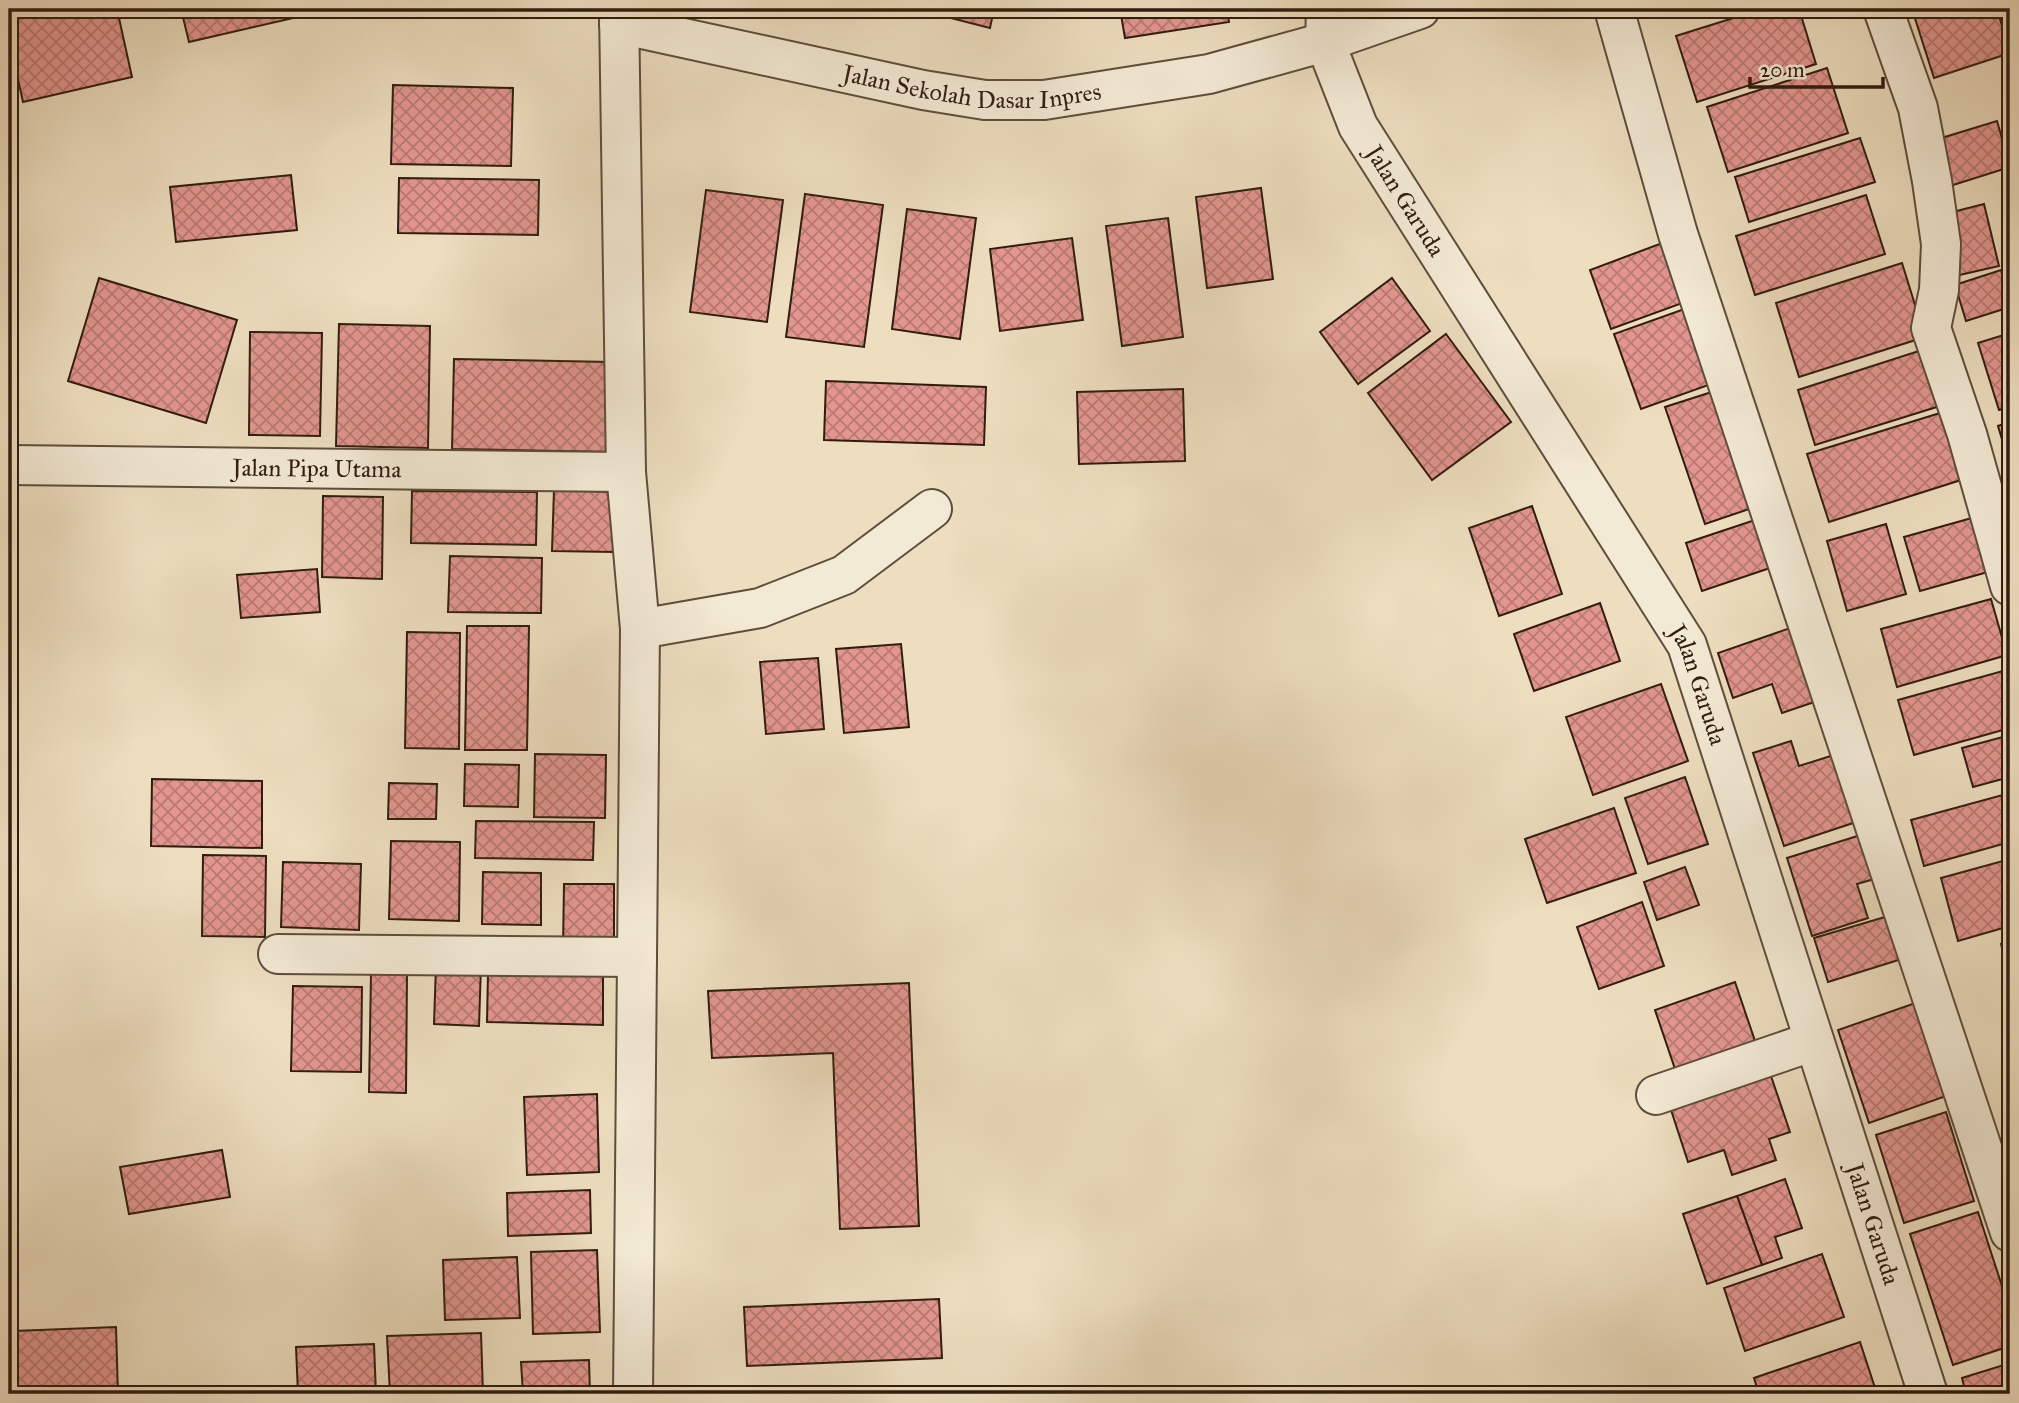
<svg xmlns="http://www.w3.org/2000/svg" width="2019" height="1403" viewBox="0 0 2019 1403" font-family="'IM FELL Great Primer',serif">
<defs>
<pattern id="building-cross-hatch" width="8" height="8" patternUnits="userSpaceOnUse" patternTransform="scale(1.75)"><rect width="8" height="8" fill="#e3968f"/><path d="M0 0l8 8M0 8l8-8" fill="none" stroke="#b87a73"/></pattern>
</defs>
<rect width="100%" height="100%" fill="#eddebf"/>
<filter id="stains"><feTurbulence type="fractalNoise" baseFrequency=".00286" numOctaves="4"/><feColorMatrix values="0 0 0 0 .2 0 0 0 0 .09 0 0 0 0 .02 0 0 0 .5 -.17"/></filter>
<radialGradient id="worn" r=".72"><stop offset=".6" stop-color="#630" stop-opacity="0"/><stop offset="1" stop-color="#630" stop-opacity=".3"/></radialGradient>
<!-- building -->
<g fill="url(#building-cross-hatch)" stroke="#301d10" stroke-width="2">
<polygon points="9,9 117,9 132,77 23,102 9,38"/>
<polygon points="181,9 301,9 302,16 189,42"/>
<polygon points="944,9 994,9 990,28 943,16"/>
<polygon points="1120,9 1227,9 1229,22 1125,38"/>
<polygon points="1762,9 1799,9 1816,64 1697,102 1676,36"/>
<polygon points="1912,9 1997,9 2010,53 1934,78"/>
<polygon points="1827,68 1848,133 1728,172 1707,107"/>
<polygon points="393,85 513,88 511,166 391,164"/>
<polygon points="1997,121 2010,167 1950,186 1935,140"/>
<polygon points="1860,138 1875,182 1749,222 1735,177"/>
<polygon points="291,175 297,230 176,242 170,187"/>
<polygon points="399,178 539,180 538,235 398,233"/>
<polygon points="1261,188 1273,279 1207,288 1196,197"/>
<polygon points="706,190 783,200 767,322 690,312"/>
<polygon points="805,194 883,205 864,347 786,337"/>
<polygon points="1866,195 1885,254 1755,295 1736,236"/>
<polygon points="1984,204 1999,266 1955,276 1941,215"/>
<polygon points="907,209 976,218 960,339 892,329"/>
<polygon points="1168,218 1183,337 1122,346 1106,226"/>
<polygon points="1072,238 1083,320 1000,331 990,249"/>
<polygon points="1665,242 1688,301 1611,329 1590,270"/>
<polygon points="1902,263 1925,337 1799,377 1776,303"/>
<polygon points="2001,270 2010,307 1966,321 1955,285"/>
<polygon points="99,278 237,320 206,423 68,381"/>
<polygon points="1392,278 1430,331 1358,384 1320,332"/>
<polygon points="1690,307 1717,382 1641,409 1614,334"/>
<polygon points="339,324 430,326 428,448 336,446"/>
<polygon points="250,332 322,333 320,436 249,435"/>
<polygon points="2010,333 2010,407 1999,410 1978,343"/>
<polygon points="1446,334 1511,422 1432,480 1368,393"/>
<polygon points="1925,349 1943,405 1815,445 1798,390"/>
<polygon points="454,359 610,362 608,452 452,449"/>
<polygon points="826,381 986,387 984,445 824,440"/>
<polygon points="1183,389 1185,461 1079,464 1077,392"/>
<polygon points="1721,389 1761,505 1705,524 1665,407"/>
<polygon points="1940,413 1961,480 1829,522 1807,454"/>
<polygon points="2010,422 2010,466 1998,426"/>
<polygon points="554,490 615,492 614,552 552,551"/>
<polygon points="412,491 537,492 536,545 411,543"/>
<polygon points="323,496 383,497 382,579 322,577"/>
<polygon points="1532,506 1562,594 1499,616 1469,528"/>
<polygon points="1767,516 1782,564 1702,591 1686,543"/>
<polygon points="1979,516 1995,570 1920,591 1904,537"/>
<polygon points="1886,524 1906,594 1847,611 1827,541"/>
<polygon points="450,556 542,558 541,613 448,612"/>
<polygon points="317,569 320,612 241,618 237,575"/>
<polygon points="1991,599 2007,655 1897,687 1881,629"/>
<polygon points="1600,603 1620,661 1534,691 1514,634"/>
<polygon points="1799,625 1823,699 1782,713 1772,684 1733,698 1718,653"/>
<polygon points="467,626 529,626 527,750 465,750"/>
<polygon points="407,632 460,633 459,749 405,748"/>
<polygon points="901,644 909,727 844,733 836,649"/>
<polygon points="818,658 824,729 766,734 760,662"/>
<polygon points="2010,669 2010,728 1914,755 1898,700"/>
<polygon points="1661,684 1688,761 1593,795 1566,717"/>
<polygon points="2010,735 2010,777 1973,787 1962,748"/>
<polygon points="1791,741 1799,766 1837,754 1859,821 1784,846 1753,753"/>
<polygon points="535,754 606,755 605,818 534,817"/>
<polygon points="465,764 519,765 518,807 464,806"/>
<polygon points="1685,777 1708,844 1648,864 1625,798"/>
<polygon points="152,779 262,781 262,848 151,846"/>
<polygon points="389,783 437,784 436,819 388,819"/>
<polygon points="2010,793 2010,842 1924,866 1911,820"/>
<polygon points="1614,808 1636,873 1547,903 1525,839"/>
<polygon points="476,821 594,822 593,860 475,858"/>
<polygon points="1867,833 1881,877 1857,884 1868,918 1812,936 1787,858"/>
<polygon points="391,841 460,842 459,921 389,919"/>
<polygon points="203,855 266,856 265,937 202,936"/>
<polygon points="2010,859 2010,926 1958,941 1941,878"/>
<polygon points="283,862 361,864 359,930 281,927"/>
<polygon points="1685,867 1699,905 1657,920 1644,882"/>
<polygon points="483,872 541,873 541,925 482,924"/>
<polygon points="564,884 614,884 614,948 563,948"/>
<polygon points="1642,902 1664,966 1599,989 1577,927"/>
<polygon points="1895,914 1908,957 1828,982 1814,938"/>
<polygon points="2010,941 2010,979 2001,944"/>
<polygon points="436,964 481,965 479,1026 434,1024"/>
<polygon points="371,973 407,974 406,1093 369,1092"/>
<polygon points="488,973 603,976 603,1025 487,1022"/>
<polygon points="1735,982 1755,1041 1675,1069 1655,1010"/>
<polygon points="909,983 919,1226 840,1229 833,1053 712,1058 708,991"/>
<polygon points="293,986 362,987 361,1072 291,1071"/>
<polygon points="1924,1000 1955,1093 1869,1123 1838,1030"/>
<polygon points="1771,1076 1790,1132 1769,1139 1776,1160 1732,1175 1724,1150 1688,1162 1671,1110"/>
<polygon points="597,1094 599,1172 527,1175 524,1097"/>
<polygon points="1946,1112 1974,1201 1904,1223 1876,1135"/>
<polygon points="222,1150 230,1197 129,1214 120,1167"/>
<polygon points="1785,1179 1802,1228 1775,1237 1782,1258 1762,1265 1737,1196"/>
<polygon points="590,1190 591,1233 508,1236 507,1193"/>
<polygon points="1737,1196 1762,1265 1707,1284 1683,1214"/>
<polygon points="1978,1212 2010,1311 2010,1346 1953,1365 1910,1234"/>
<polygon points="597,1250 600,1332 533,1334 531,1252"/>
<polygon points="1822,1254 1844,1317 1745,1351 1724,1288"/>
<polygon points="517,1257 520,1318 445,1320 443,1260"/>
<polygon points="939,1299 942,1358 747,1366 744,1307"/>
<polygon points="116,1327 118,1394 16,1394 14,1331"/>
<polygon points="481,1333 483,1394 390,1394 387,1336"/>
<polygon points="1860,1342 1877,1394 1759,1394 1754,1378"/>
<polygon points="374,1344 376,1394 298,1394 296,1347"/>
<polygon points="589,1360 590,1394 523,1394 521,1362"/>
<polygon points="2010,1363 2010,1394 1966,1394 1962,1378"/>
</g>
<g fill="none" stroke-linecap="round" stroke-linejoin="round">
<!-- minor casing -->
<g stroke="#5f4d3c" stroke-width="42">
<g id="minor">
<polyline points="619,9 626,472 640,629 633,1394"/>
<path id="s1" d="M1326,9L1325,42L1358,126L1687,645L1928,1394"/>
<polyline points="1614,9 1678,234 2010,1232"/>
<polyline points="1883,9 1918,108 1932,181 1941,244 1939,290 1931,328 1967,434 2010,586"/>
<path id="s2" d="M619,24L923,90L985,100H1044L1209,74L1325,42L1420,9"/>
<path id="s3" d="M9,465L626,472"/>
<polyline points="640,629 760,608 844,575 932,509"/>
<polyline points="278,954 637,957"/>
<polyline points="1656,1095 1814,1041"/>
</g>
</g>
<!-- minor -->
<use href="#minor" stroke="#f3ead5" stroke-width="38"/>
</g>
<g text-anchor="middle" stroke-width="7" stroke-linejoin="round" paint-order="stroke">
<!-- street labels -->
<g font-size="24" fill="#301d10" stroke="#f3ead5">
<text dy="8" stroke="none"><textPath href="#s2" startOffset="360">Jalan Sekolah Dasar Inpres</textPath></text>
<text dy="8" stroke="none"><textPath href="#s1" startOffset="212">Jalan Garuda</textPath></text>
<text dy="8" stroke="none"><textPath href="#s3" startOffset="308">Jalan Pipa Utama</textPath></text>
<text dy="8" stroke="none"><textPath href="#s1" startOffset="779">Jalan Garuda</textPath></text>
<text dy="8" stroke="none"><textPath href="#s1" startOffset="1346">Jalan Garuda</textPath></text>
</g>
</g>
<!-- margin -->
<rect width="2019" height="1403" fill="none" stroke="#eddebf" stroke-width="35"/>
<rect x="10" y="10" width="1998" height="1382" fill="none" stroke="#301d10" stroke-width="3.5"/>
<rect x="18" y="18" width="1984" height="1368" fill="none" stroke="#301d10" stroke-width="2"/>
<!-- scale -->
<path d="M1750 77v10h133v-10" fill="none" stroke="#301d10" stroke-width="3.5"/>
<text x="1760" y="77" font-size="21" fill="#301d10" stroke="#f3ead5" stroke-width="5" paint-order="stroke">20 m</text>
<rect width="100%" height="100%" filter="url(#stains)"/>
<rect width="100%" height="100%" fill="url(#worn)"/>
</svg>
